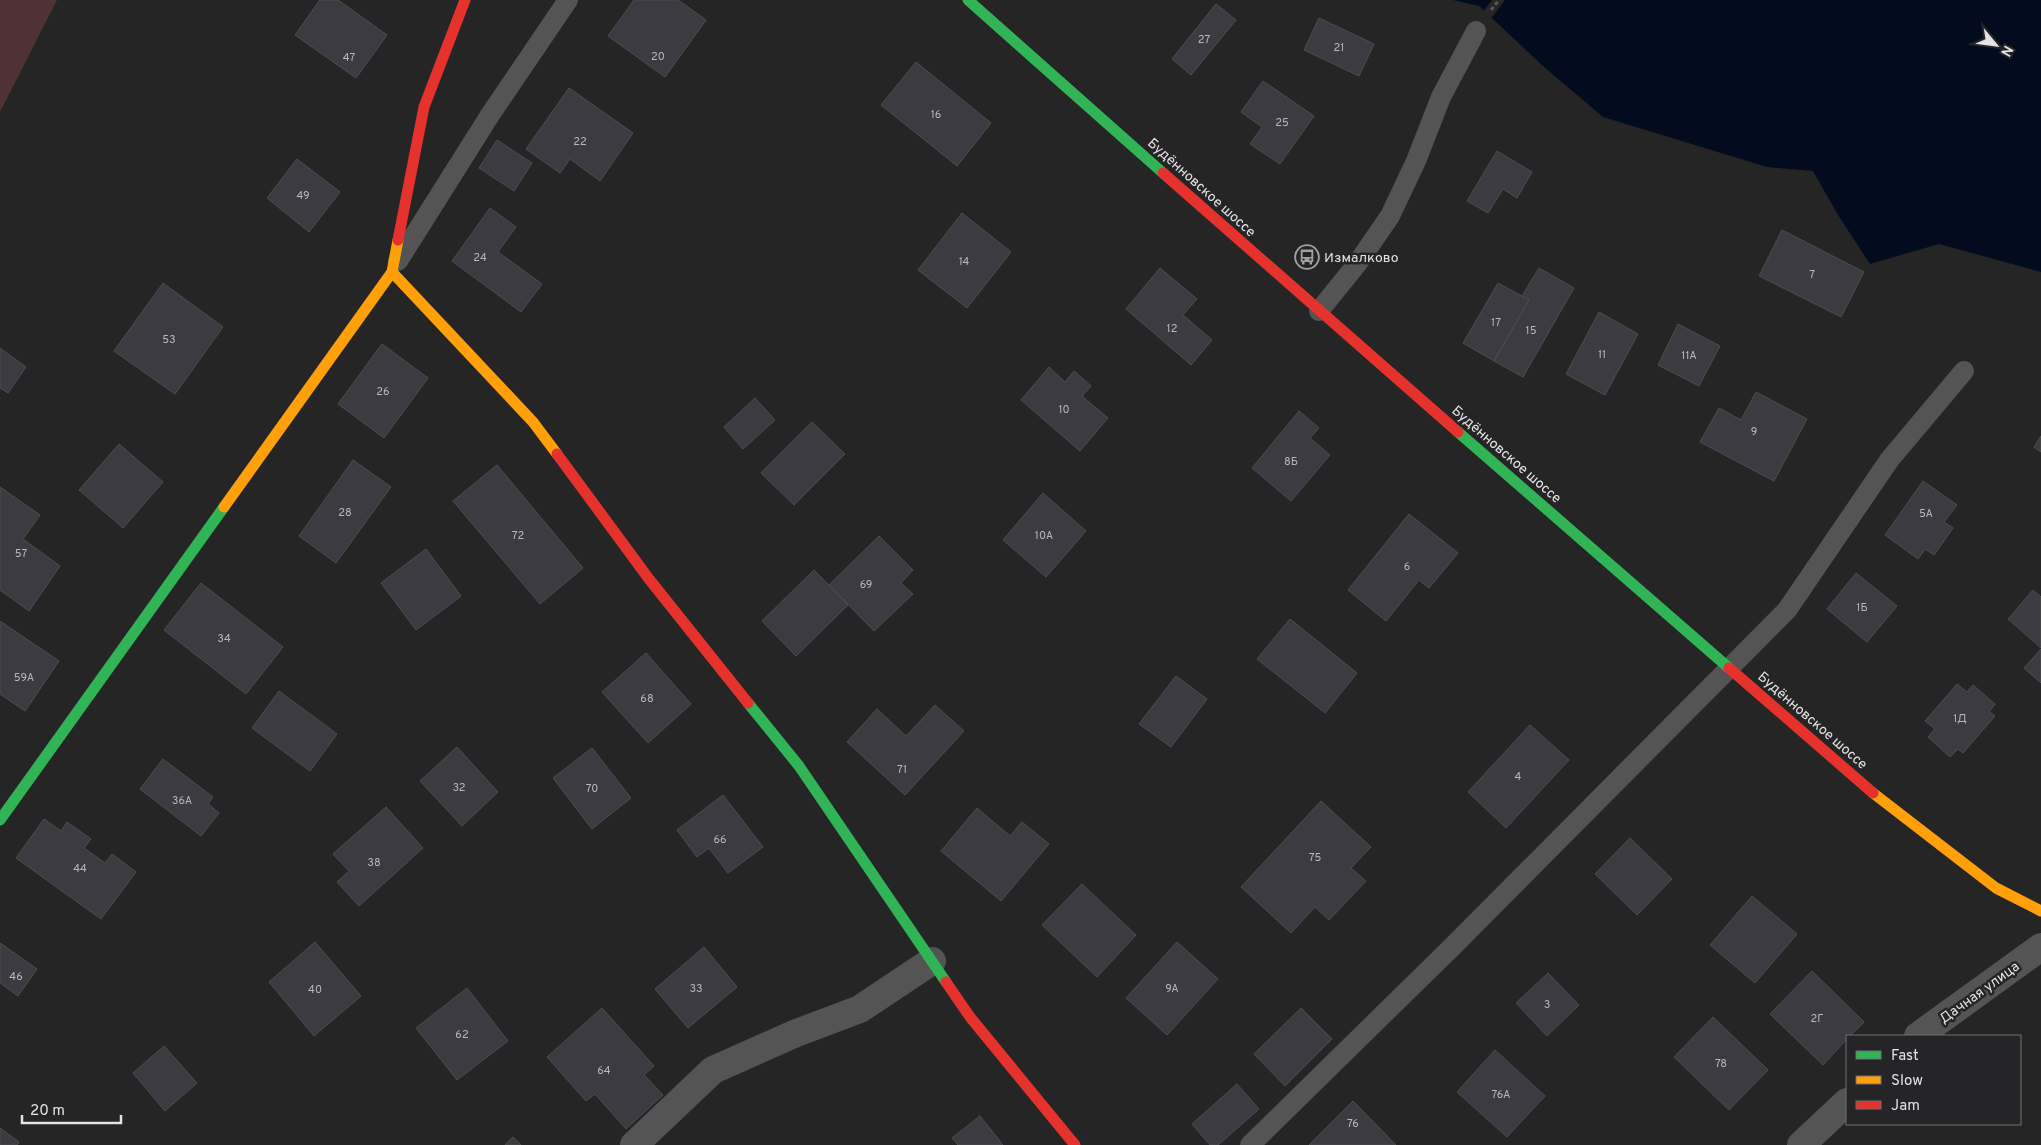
<svg xmlns="http://www.w3.org/2000/svg" width="2041" height="1145" viewBox="0 0 2041 1145" font-family="Overpass,sans-serif">
<rect width="100%" height="100%" fill="#252525"/>
<!-- green -->
<polygon fill="#4f3235" points="0,0 57,0 0,112"/>
<!-- water -->
<polygon fill="#030c1f" points="1453,0 2041,0 2041,272 1939,244 1870,264 1838,215 1813,171 1767,167 1603,117 1543,66 1479,6"/>
<!-- pier -->
<polygon fill="#252525" points="1492,0 1505,0 1490,20 1482,13"/>
<!-- building -->
<g fill="#3b3b41" stroke="#4e4e4f">
<polygon points="320,0 338,0 387,35 356,78 295,35"/>
<polygon points="634,0 678,0 706,20 665,77 608,36"/>
<polygon points="1216,4 1236,20 1191,75 1172,59"/>
<polygon points="1319,18 1374,44 1359,76 1304,50"/>
<polygon points="916,62 991,123 957,166 881,105"/>
<polygon points="1263,81 1314,116 1280,164 1250,144 1262,127 1241,112"/>
<polygon points="569,88 633,133 600,181 570,159 560,173 526,149"/>
<polygon points="497,140 532,163 514,191 479,168"/>
<polygon points="1497,151 1532,172 1517,198 1503,189 1488,213 1467,201"/>
<polygon points="297,159 340,192 309,232 267,198"/>
<polygon points="490,208 516,227 498,252 542,284 521,312 452,261"/>
<polygon points="962,213 1011,252 967,308 918,270"/>
<polygon points="1782,230 1864,272 1841,317 1759,276"/>
<polygon points="1160,268 1197,299 1183,315 1212,340 1191,365 1126,309"/>
<polygon points="1539,268 1574,288 1523,377 1494,361 1529,300 1522,296"/>
<polygon points="163,283 223,327 175,394 114,351"/>
<polygon points="1498,283 1529,300 1494,361 1463,343"/>
<polygon points="1599,312 1638,334 1605,395 1566,374"/>
<polygon points="1678,324 1720,346 1699,386 1658,365"/>
<polygon points="382,344 428,378 384,438 338,404"/>
<polygon points="0,348 26,367 8,393 0,388"/>
<polygon points="1049,367 1065,382 1074,371 1091,386 1082,396 1108,418 1080,451 1021,400"/>
<polygon points="1756,392 1807,419 1774,481 1700,442 1719,408 1741,420"/>
<polygon points="755,398 775,420 743,449 724,427"/>
<polygon points="1299,411 1319,428 1310,438 1330,455 1291,501 1252,468"/>
<polygon points="812,422 845,454 794,505 761,473"/>
<polygon points="2041,436 2041,452 2034,447"/>
<polygon points="119,444 163,482 123,528 79,490"/>
<polygon points="353,460 391,487 336,563 299,536"/>
<polygon points="497,465 583,568 540,604 453,501"/>
<polygon points="1923,481 1957,505 1944,522 1953,528 1934,555 1925,549 1918,559 1885,535"/>
<polygon points="0,487 40,515 23,539 60,566 29,611 0,590"/>
<polygon points="1043,493 1086,531 1046,577 1003,540"/>
<polygon points="1409,514 1458,553 1429,588 1419,580 1386,621 1348,590"/>
<polygon points="879,536 913,570 901,583 913,594 874,631 829,585"/>
<polygon points="426,549 461,596 416,630 381,583"/>
<polygon points="814,570 848,605 796,656 762,621"/>
<polygon points="1856,573 1897,606 1867,642 1827,609"/>
<polygon points="201,583 283,647 246,694 164,630"/>
<polygon points="2033,590 2041,597 2041,648 2008,619"/>
<polygon points="1290,619 1357,673 1325,713 1257,659"/>
<polygon points="0,621 59,661 25,711 0,694"/>
<polygon points="2041,649 2041,683 2024,668"/>
<polygon points="646,653 691,704 648,743 602,692"/>
<polygon points="1176,676 1207,699 1171,747 1139,724"/>
<polygon points="1957,684 1967,692 1973,685 1995,704 1989,712 1995,716 1963,753 1958,749 1950,757 1928,737 1935,729 1925,721"/>
<polygon points="279,691 337,734 310,771 252,728"/>
<polygon points="935,705 964,731 905,795 847,742 877,709 906,736"/>
<polygon points="1530,725 1569,760 1506,828 1468,792"/>
<polygon points="457,747 498,792 462,826 420,781"/>
<polygon points="592,748 631,798 592,829 553,778"/>
<polygon points="163,759 213,797 208,804 219,813 201,836 140,789"/>
<polygon points="723,795 763,847 728,873 709,848 697,857 677,830"/>
<polygon points="1321,801 1371,847 1351,868 1366,881 1329,920 1315,907 1291,933 1241,887"/>
<polygon points="386,807 423,848 359,906 337,882 349,871 333,854"/>
<polygon points="977,808 1010,836 1022,822 1049,844 1001,901 941,851"/>
<polygon points="44,819 61,831 67,822 91,839 84,848 105,863 112,854 136,872 101,919 16,858"/>
<polygon points="1630,838 1672,879 1637,915 1595,874"/>
<polygon points="1082,884 1136,935 1097,977 1042,925"/>
<polygon points="1752,896 1797,934 1755,983 1710,945"/>
<polygon points="315,942 361,996 314,1036 269,982"/>
<polygon points="1177,942 1218,979 1167,1035 1126,998"/>
<polygon points="0,943 37,969 18,996 0,983"/>
<polygon points="704,947 737,987 688,1028 655,989"/>
<polygon points="1812,971 1864,1022 1850,1036 1847,1036 1847,1039 1823,1065 1770,1014"/>
<polygon points="1548,973 1579,1005 1547,1036 1516,1003"/>
<polygon points="467,988 508,1041 457,1080 416,1028"/>
<polygon points="602,1008 654,1066 644,1075 663,1095 626,1129 595,1094 586,1101 547,1057"/>
<polygon points="1301,1008 1332,1039 1285,1086 1254,1054"/>
<polygon points="1713,1017 1768,1070 1729,1110 1674,1057"/>
<polygon points="164,1046 197,1083 165,1111 133,1073"/>
<polygon points="1495,1050 1545,1096 1507,1137 1457,1092"/>
<polygon points="1237,1084 1259,1109 1218,1145 1210,1145 1192,1124"/>
<polygon points="1353,1101 1396,1145 1309,1145"/>
<polygon points="980,1116 1003,1145 958,1145 952,1138"/>
<polygon points="0,1128 19,1142 17,1145 0,1145"/>
<polygon points="513,1137 521,1145 505,1145"/>
</g>
<g fill="none" stroke-linecap="round" stroke-linejoin="round">
<!-- path -->
<polyline stroke="#5a595a" stroke-width="3" stroke-dasharray="4 2.5" stroke-linecap="butt" points="1491,10 1499,0"/>
<!-- lane -->
<g stroke="#545455" stroke-width="20">
<polyline points="398,261 490,115 568,0"/>
<polyline points="1319,311 1357,264 1390,216 1416,161 1441,97 1476,31"/>
<polyline points="1250,1145 1452,947 1787,610 1890,459 1964,371"/>
</g>
<!-- street -->
<g stroke="#545455" stroke-width="28">
<polyline points="1918,1036 2041,947"/>
<polyline points="634,1145 713,1070 794,1034 860,1009 932,961"/>
<polyline points="1801,1145 1847,1102"/>
</g>
<!-- fast -->
<g stroke="#30b455" stroke-width="11">
<polyline points="968,0 1163,173"/>
<polyline points="1458,432 1729,668"/>
<polyline points="748,703 799,766 946,982"/>
<polyline points="0,820 224,507"/>
</g>
<!-- slow -->
<g stroke="#ff9f0a" stroke-width="11">
<polyline points="392,272 533,422 557,454"/>
<polyline points="224,507 392,272 398,240"/>
<polyline points="1873,793 1996,888 2041,911"/>
</g>
<!-- jam -->
<g stroke="#e5322d" stroke-width="11">
<polyline points="1163,173 1458,432"/>
<polyline points="398,240 424,107 465,0"/>
<polyline points="557,454 649,579 748,703"/>
<polyline points="1729,668 1873,793"/>
<polyline points="946,982 970,1017 1075,1145"/>
</g>
</g>
<!-- icons -->
<defs>
<g id="bus-ring" transform="scale(1.25)"><circle r="9.5" fill="#252426" stroke="#a0a0a1" stroke-width="1.5"/><path d="M-5-6H5V4H4V6H2V4H-2V6H-4V4H-5ZM-3.5-4V0h7V-4ZM-3.5 1.2v1.5H-2V1.2ZM2 1.2v1.5H3.5V1.2Z" fill="#a0a0a1"/></g>
</defs>
<g fill-rule="evenodd">
<use href="#bus-ring" x="1307" y="257"/>
</g>
<g text-anchor="middle" stroke-width="5" stroke-linejoin="round" paint-order="stroke">
<!-- number labels -->
<g font-size="11" fill="#b9b8bb">
<text x="1204" y="43">27</text>
<text x="1339" y="51">21</text>
<text x="658" y="60">20</text>
<text x="349" y="61">47</text>
<text x="936" y="118">16</text>
<text x="1282" y="126">25</text>
<text x="580" y="145">22</text>
<text x="303" y="199">49</text>
<text x="480" y="261">24</text>
<text x="964" y="265">14</text>
<text x="1812" y="278">7</text>
<text x="1496" y="326">17</text>
<text x="1172" y="332">12</text>
<text x="1531" y="334">15</text>
<text x="169" y="343">53</text>
<text x="1602" y="358">11</text>
<text x="1689" y="359">11А</text>
<text x="383" y="395">26</text>
<text x="1064" y="413">10</text>
<text x="1754" y="435">9</text>
<text x="1291" y="465">8Б</text>
<text x="345" y="516">28</text>
<text x="1926" y="517">5А</text>
<text x="518" y="539">72</text>
<text x="1044" y="539">10А</text>
<text x="21" y="557">57</text>
<text x="1407" y="570">6</text>
<text x="866" y="588">69</text>
<text x="1862" y="611">1Б</text>
<text x="224" y="642">34</text>
<text x="24" y="681">59А</text>
<text x="647" y="702">68</text>
<text x="1960" y="722">1Д</text>
<text x="902" y="773">71</text>
<text x="1518" y="780">4</text>
<text x="459" y="791">32</text>
<text x="592" y="792">70</text>
<text x="182" y="804">36А</text>
<text x="720" y="843">66</text>
<text x="1315" y="861">75</text>
<text x="374" y="866">38</text>
<text x="80" y="872">44</text>
<text x="16" y="980">46</text>
<text x="696" y="992">33</text>
<text x="1172" y="992">9А</text>
<text x="315" y="993">40</text>
<text x="1547" y="1008">3</text>
<text x="1817" y="1022">2Г</text>
<text x="462" y="1038">62</text>
<text x="1721" y="1067">78</text>
<text x="604" y="1074">64</text>
<text x="1501" y="1098">76А</text>
<text x="1353" y="1127">76</text>
</g>
<!-- street labels -->
<g font-size="14" fill="#e3e2e4" stroke="#252426">
<text transform="translate(1202 187) rotate(42)" y="5">Будённовское шоссе</text>
<text transform="translate(1507 454) rotate(41)" y="5">Будённовское шоссе</text>
<text transform="translate(1813 720) rotate(41)" y="5">Будённовское шоссе</text>
<text transform="translate(1979 992) rotate(-36)" y="5">Дачная улица</text>
</g>
<!-- poi labels -->
<g font-size="14" fill="#e3e2e4" stroke="#252426" text-anchor="start">
<text x="1324" y="262">Измалково</text>
</g>
</g>
<!-- legend -->
<rect x="1846" y="1035" width="175" height="90" fill="#252426" stroke="#717072"/>
<rect x="1856" y="1051" width="25" height="8" fill="#30b455" stroke="#717072"/>
<text x="1891" y="1060" font-size="15" fill="#e3e2e4">Fast</text>
<rect x="1856" y="1076" width="25" height="8" fill="#ff9f0a" stroke="#717072"/>
<text x="1891" y="1085" font-size="15" fill="#e3e2e4">Slow</text>
<rect x="1856" y="1101" width="25" height="8" fill="#e5322d" stroke="#717072"/>
<text x="1891" y="1110" font-size="15" fill="#e3e2e4">Jam</text>
<!-- north arrow -->
<g transform="translate(1996 45) rotate(119)" stroke="#252426" stroke-width="4" paint-order="stroke">
<path d="M0-4L9 19L0 12L-9 19Z" fill="#e3e2e4"/>
<text y="-8" font-size="14" font-weight="bold" text-anchor="middle" fill="#e3e2e4">N</text>
</g>
<!-- scale -->
<path d="M22 1115v8h99v-8" fill="none" stroke="#e3e2e4" stroke-width="2.5"/>
<text x="30" y="1115" font-size="15" fill="#e3e2e4" stroke="#252426" stroke-width="4" paint-order="stroke">20 m</text>
</svg>
